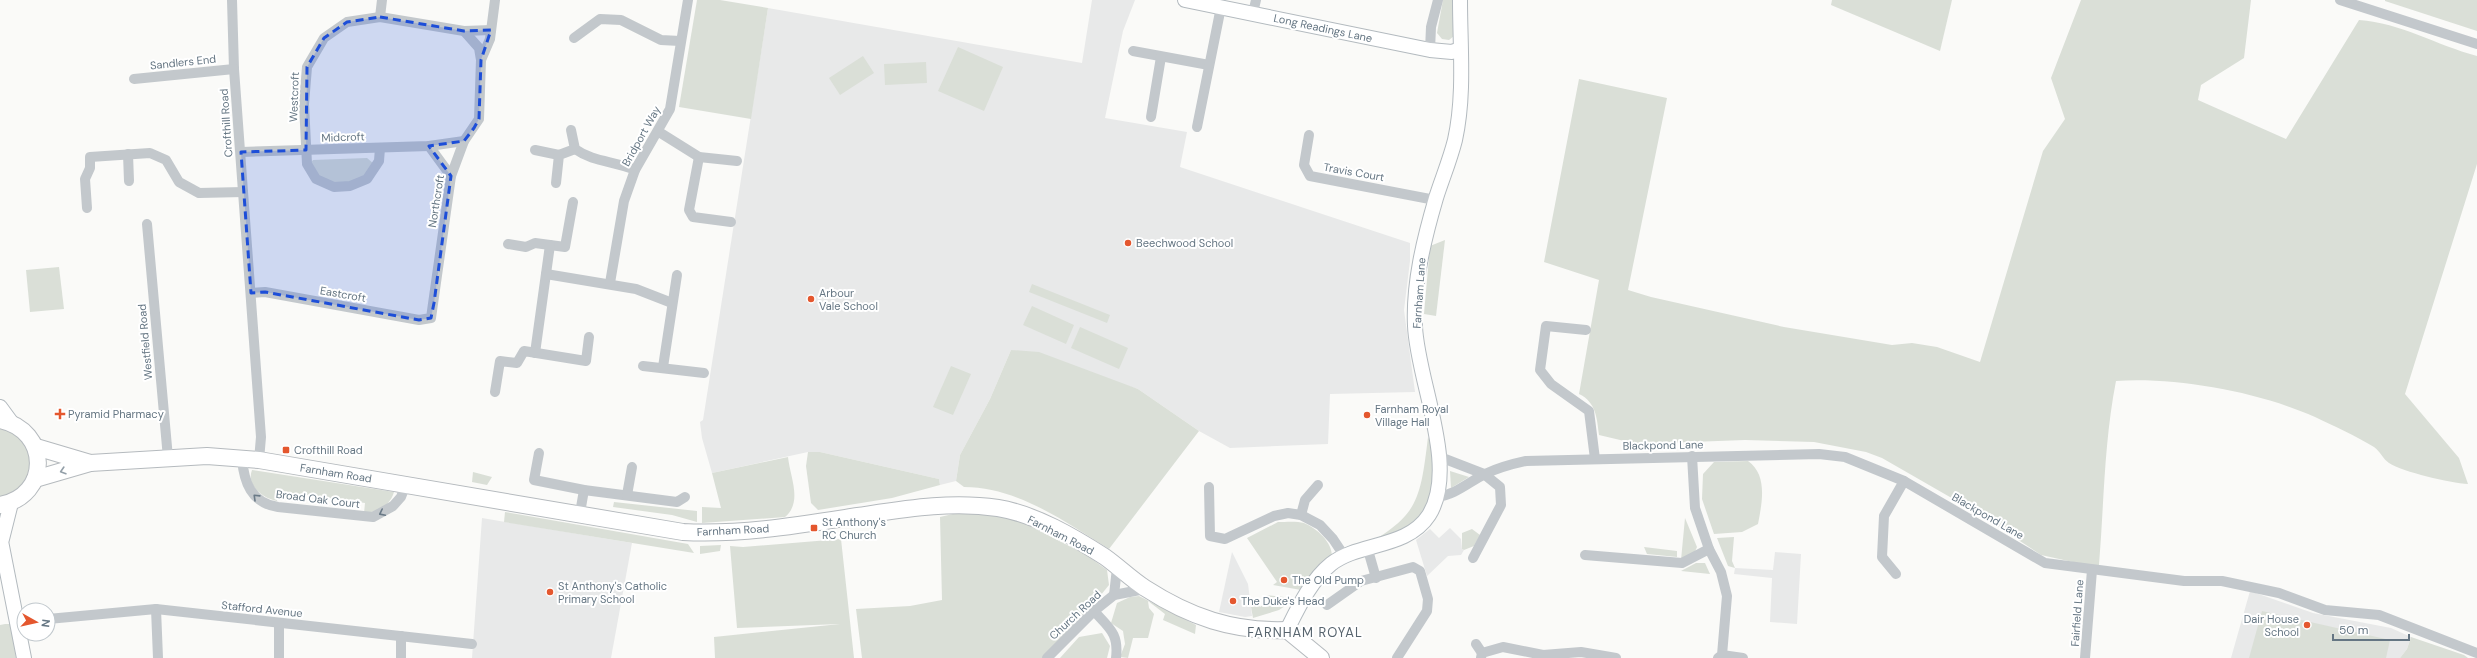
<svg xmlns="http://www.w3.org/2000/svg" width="2477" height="658" viewBox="0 0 2477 658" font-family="'DM Sans',sans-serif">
<rect width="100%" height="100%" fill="#fafaf8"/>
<!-- built -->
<g fill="#e8e9e9">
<polygon points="1092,0 1135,0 1123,31 1105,118 1187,132 1180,167 1410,243 1410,261 1404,310 1415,392 1330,394 1328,444 1230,448 1199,431 1138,389 1011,350 990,399 960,455 956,481 940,485 939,479 820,452 808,452 712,473 702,438 700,422 703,420 768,8 1082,63"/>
<polygon points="482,518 632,543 611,658 472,658"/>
<polygon points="1450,528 1461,539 1462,549 1464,550 1461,555 1448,556 1427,576 1416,540 1430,529 1439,538"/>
<polygon points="1232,552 1248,584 1252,616 1245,617 1219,612"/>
<polygon points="1775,552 1801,554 1797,624 1770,622 1772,578 1734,574 1735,568 1773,570"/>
<polygon points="2250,591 2313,613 2391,628 2411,637 2407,649 2400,658 2231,658"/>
</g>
<!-- green -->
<g fill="#dadfd7">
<polygon points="697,0 720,0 768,8 751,119 679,107"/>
<polygon points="1443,0 1454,0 1454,36 1449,40 1442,39 1437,33"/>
<polygon points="1832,0 1952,0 1940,51 1831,5"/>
<path d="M2081,0H2251L2244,58L2201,85L2198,100L2286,139L2359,20C2401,23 2436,45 2477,56V164L2405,394L2459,458L2468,484C2450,483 2403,472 2389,463C2383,459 2380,451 2374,447C2356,436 2334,426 2315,417C2259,392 2177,377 2116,381C2104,442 2104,504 2099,565L2091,566L2041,555L1976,512L1882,458L1866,452L1814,442L1745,440L1637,444L1599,435C1597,418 1596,402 1579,394L1599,280L1544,262L1579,79L1667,98L1628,290L1651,297L1784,327L1892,345L1912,343L1937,347L1980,362L2043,151L2065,119L2051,78Z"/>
<polygon points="2385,0 2477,0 2477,31 2385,1"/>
<polygon points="958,47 1003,67 984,111 938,91"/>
<polygon points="863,56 874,73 840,95 829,78"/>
<polygon points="926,62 927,83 885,85 884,64"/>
<polygon points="367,158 374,164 373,169 344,190 319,181 310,164 313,160"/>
<polygon points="1445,240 1436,316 1424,314 1430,246"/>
<polygon points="59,267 64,309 30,312 26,270"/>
<polygon points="1032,284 1110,315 1107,323 1029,292"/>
<polygon points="1032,306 1074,325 1066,344 1023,325"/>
<polygon points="1080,327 1128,348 1119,369 1071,348"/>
<path d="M1011,350L1039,352L1138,389L1199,431L1109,549C1065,522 1018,487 964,487L956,481L960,455L990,399Z"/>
<polygon points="951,366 971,374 953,415 933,407"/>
<path d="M0,428C41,432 38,491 0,498Z"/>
<path d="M1428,437C1442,464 1434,513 1407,529C1393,538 1374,543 1359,549C1418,516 1420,503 1428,437Z"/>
<polygon points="808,452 820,452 939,479 940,485 892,498 818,510 811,503 806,466"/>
<path d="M788,457C790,477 803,502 785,517L702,523V507L721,508L712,473Z"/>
<path d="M1748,461C1768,475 1762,503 1758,524L1742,532L1714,534L1702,499L1703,474L1714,462Z"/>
<path d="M252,470L394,492C390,506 378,512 364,513L365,503L278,491L277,501C263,498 246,486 252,470Z"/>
<polygon points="1450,471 1469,477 1451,488"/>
<polygon points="473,472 492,477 487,485 472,482"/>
<polygon points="614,502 697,511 697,522 672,515 613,507"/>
<polygon points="970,510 1014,518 1085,554 1107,570 1109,585 1083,617 1042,658 862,658 856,609 910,606 942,600 940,517"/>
<polygon points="505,512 688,544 694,553 504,522"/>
<polygon points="1685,518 1697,547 1694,554 1681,560"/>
<path d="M1278,522C1286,522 1297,521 1304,523C1318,529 1333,543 1332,558L1301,590L1273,585L1277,582L1247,538Z"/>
<polygon points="1472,529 1480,535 1474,546 1464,550 1462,549 1462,533"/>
<polygon points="1734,537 1732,561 1735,568 1728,566 1717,538"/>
<polygon points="841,539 854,658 715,658 714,637 840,624 737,628 730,546 743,547"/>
<polygon points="721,545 720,551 700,554 700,546"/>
<polygon points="1644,547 1677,551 1677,557 1647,554"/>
<polygon points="1696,563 1705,563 1710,574 1681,571"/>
<polygon points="1266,595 1293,598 1294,600 1279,610 1253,618 1251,607 1257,602 1260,607 1269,600"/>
<polygon points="1139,596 1196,625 1195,634 1163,620 1165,614 1148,601 1149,608 1154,614 1148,638 1133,638 1128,658 1120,657 1125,644 1123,631 1111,623 1117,603 1130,597"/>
<polygon points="2262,611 2390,640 2386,658 2249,658"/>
<polygon points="5,624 11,624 16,658 0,658 0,625"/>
<polygon points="1102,633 1110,646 1107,658 1060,658 1079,637"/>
<polygon points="2411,637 2464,655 2468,658 2400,658 2407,649"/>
</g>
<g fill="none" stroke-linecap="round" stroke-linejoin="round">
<!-- secondary casing -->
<g stroke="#b3babf" stroke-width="16">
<g id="secondary">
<polyline points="1185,0 1430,50 1452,52 1460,49"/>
<polyline points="0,407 11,422"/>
<polyline points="0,536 24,658"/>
<polyline points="2,539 11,503"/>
<path d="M1287,630C1298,608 1311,580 1331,564C1359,542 1407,549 1429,515C1459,467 1417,380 1415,326C1413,283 1424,239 1436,198C1442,179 1450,160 1455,140C1465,94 1460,47 1460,0"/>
</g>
</g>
<!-- primary casing -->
<g stroke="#b5babe" stroke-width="18">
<g id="primary">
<path d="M0,420C50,430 51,496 0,505"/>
<polyline points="36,447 90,463"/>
<path d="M35,479L90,463L207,456L259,460L683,532C742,535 800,525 858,516C905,509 950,501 998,508C1035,514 1074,537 1105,557C1119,567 1131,579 1145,588C1190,617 1233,632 1287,630L1321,658"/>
</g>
</g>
<!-- street -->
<g stroke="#c3c8cc" stroke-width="10">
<polyline points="232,0 234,69 261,437 259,460"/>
<polyline points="2340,0 2477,44"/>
<polyline points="1253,13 1256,0"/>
<polyline points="380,17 382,0"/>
<polyline points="464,31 491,30"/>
<polyline points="574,38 600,19 621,20 661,40 680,41"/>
<polyline points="1430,50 1431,27 1438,0"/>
<polyline points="1133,51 1209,65"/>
<polyline points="134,79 234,69"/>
<polyline points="1151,117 1161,57"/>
<polyline points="1197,127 1221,7"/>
<path d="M571,130L575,149C593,162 615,161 635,170"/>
<polyline points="659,132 699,157 737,161"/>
<polyline points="1309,135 1304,165 1310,176 1435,200"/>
<polyline points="429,146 451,176"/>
<polyline points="380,148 379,161 367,179 350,186 334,187 316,179 307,164 304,104 307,67 324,38 347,22 380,17 464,31 479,48 481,60"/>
<polyline points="535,150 559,155"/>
<polyline points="241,152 429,146 464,141"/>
<polyline points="128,154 129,181"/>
<polyline points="699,157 689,210 693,217 731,222"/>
<polyline points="556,183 559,155 575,149"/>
<polyline points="87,208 85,179 90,168 90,157 150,153 166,160 179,182 199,193 243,192"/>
<polyline points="147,224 168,458"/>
<polyline points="508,244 526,247 535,243 565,247 573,202"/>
<polyline points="546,274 636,289 672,303"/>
<polyline points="610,283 624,201 635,170 670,109 688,0"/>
<polyline points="251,293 265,292 419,320 431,318 451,176 464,141 479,119 481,60 490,39 495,0"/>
<polyline points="1586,330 1546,326 1540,370 1551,384 1589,411 1595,459"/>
<polyline points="535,353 550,245"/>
<polyline points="643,366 704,373"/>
<polyline points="663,367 677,275"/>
<polyline points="495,392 500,361 517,363 524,351 586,361 589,337"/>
<polyline points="539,453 534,480 584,490 677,502 685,497"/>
<polyline points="1692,456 1695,508 1709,549 1721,572 1727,596 1722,655 1718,658"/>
<polyline points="1440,457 1484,474 1500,487 1501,505 1473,558"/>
<path d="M242,459C244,482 251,503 278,507L373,517L393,506L401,497L406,484"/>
<polyline points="1209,487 1210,536 1225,539 1274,516 1288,513 1301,515 1320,525 1333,539 1345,557"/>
<polyline points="627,495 632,467"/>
<path d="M1437,497C1455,495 1469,482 1485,474C1498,468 1512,464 1526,461L1819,454L1845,457L1904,481L2045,563L2184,581H2222L2279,593L2325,610L2379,615L2477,653"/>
<polyline points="580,513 584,490"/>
<polyline points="1301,515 1305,500 1318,485"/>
<polyline points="1368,550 1376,578"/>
<polyline points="1585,555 1682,563 1709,549"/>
<polyline points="1896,574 1882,557 1884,516 1904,481"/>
<polyline points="1114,595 1117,568"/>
<polyline points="1327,605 1361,581 1413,567 1420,571 1428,599 1427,611 1397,658"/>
<polyline points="156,609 158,658"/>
<path d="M1094,611C1109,628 1119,633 1116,658"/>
<polyline points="48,619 156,609 472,644"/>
<polyline points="401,636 401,658"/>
<polyline points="1476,644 1482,653"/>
<polyline points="1722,655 1743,658"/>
<polyline points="279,658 279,623"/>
<polyline points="1047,658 1094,611 1114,595 1145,589"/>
<polyline points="1481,658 1482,653 1503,647 1543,655 1581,652 1616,658"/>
<polyline points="2085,658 2092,570"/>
</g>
<!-- secondary -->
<use href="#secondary" stroke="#fff" stroke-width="14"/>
<!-- primary -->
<use href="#primary" stroke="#fff" stroke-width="16"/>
</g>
<!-- one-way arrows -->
<defs><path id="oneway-chevron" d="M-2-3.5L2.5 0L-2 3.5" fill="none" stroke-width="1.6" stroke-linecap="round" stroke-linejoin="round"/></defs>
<use stroke="#939fa8" href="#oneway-chevron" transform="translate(63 471) rotate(163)"/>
<g stroke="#6a7a87">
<use href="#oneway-chevron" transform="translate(256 497) rotate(-136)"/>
<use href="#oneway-chevron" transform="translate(382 513) rotate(153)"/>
</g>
<!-- marked area -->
<path fill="#1d4ed8" fill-opacity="0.2" stroke="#1d4ed8" stroke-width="3" stroke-dasharray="8 5" stroke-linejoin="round" d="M380,17L464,31L491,30L481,60L479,119L474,128L464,141L429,146L451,176L434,303L431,318L419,320L265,292L251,293L241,152L306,150L307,67L324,38L347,22Z"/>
<!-- markers -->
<g fill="#e4572e" stroke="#fff" stroke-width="1.5">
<circle cx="1128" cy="243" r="4"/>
<circle cx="811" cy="299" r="4"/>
<path d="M58 408h4v4h4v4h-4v4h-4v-4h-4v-4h4z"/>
<circle cx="1367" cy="415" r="4"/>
<rect x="282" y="446" width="8" height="8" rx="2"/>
<rect x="810" y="524" width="8" height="8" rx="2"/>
<circle cx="1284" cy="580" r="4"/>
<circle cx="550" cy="592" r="4"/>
<circle cx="1233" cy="601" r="4"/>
<circle cx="2307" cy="625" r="4"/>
</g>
<g text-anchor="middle" stroke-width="4" stroke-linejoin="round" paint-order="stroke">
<!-- street labels -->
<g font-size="11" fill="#657683" stroke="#fff">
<text transform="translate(1323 28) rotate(12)" y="4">Long Readings Lane</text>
<text transform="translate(183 62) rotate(-6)" y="4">Sandlers End</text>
<text transform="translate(294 97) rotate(-88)" y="4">Westcroft</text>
<text transform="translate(226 123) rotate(-94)" y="4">Crofthill Road</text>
<text transform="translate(641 136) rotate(-61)" y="4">Bridport Way</text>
<text transform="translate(343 137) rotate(-2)" y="4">Midcroft</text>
<text transform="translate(1354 172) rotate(10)" y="4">Travis Court</text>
<text transform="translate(436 201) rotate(-81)" y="4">Northcroft</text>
<text transform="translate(1419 293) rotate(-86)" y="4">Farnham Lane</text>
<text transform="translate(343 294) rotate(10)" y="4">Eastcroft</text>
<text transform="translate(145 342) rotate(-95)" y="4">Westfield Road</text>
<text transform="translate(1663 445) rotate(-1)" y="4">Blackpond Lane</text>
<text transform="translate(336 473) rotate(9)" y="4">Farnham Road</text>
<text transform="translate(318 499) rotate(7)" y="4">Broad Oak Court</text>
<text transform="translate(1988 516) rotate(30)" y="4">Blackpond Lane</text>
<text transform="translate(733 530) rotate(-3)" y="4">Farnham Road</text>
<text transform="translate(1061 535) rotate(27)" y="4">Farnham Road</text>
<text transform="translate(262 609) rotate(6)" y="4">Stafford Avenue</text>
<text transform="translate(2077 613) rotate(-86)" y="4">Fairfield Lane</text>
<text transform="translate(1075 615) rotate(-43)" y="4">Church Road</text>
</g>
<!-- poi labels -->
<g font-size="11" fill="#657683" stroke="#fff" text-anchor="start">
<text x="1136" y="247">Beechwood School</text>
<text x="819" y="297">Arbour<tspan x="819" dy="13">Vale School</tspan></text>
<text x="1375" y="413">Farnham Royal<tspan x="1375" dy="13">Village Hall</tspan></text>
<text x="68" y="418">Pyramid Pharmacy</text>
<text x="294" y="454">Crofthill Road</text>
<text x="822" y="526">St Anthony's<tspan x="822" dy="13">RC Church</tspan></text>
<text x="1292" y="584">The Old Pump</text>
<text x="558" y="590">St Anthony's Catholic<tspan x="558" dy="13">Primary School</tspan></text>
<text x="1241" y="605">The Duke's Head</text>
<text x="2299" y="623" text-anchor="end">Dair House<tspan x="2299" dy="13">School</tspan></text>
</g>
<!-- quarter labels -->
<g font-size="13" letter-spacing="1" fill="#57646e" stroke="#fff">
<text x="1305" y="637">FARNHAM ROYAL</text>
</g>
</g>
<!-- north arrow -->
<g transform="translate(36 622) rotate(98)"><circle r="19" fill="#ffffff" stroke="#c1c8cd"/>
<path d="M0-3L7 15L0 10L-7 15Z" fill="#e4572e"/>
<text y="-6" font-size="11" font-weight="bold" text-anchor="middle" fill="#657683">N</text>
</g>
<!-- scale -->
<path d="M2333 634v6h76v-6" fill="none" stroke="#657683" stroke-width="2"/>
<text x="2339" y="634" font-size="12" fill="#657683" stroke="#ffffff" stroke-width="3" paint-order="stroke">50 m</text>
</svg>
